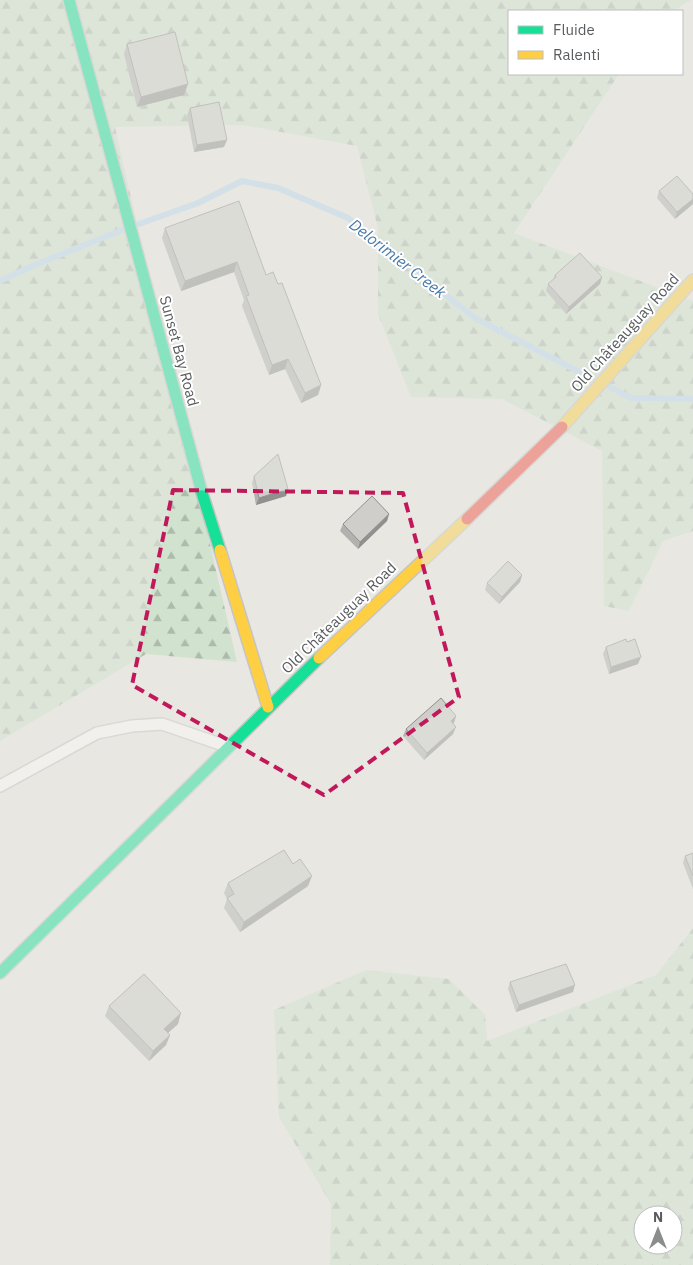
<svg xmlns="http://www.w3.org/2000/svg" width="693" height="1265" viewBox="0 0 693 1265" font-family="'IBM Plex Sans',sans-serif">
<defs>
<pattern id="forest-firs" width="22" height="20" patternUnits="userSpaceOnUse" patternTransform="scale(1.25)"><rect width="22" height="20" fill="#d1e3cf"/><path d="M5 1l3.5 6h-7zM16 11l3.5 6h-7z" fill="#adbbab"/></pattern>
</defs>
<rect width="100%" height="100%" fill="#e8e7e2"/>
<!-- forest -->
<g fill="url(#forest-firs)" fill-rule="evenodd">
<polygon points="0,0 691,0 673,11 509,11 509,74 619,74 514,233 693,301 693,531 663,541 629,611 604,606 602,451 502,399 411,397 378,314 378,228 357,146 243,125 115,127 237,662 146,654 0,741"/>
<path d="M693,928V1265H330L331,1204L279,1117L274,1010L366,970L449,979L485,1015L487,1041L656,975ZM643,1215H673V1245H643Z"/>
</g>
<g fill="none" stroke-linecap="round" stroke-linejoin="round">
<!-- stream -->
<g stroke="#bad8ef" stroke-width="6">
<polyline points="139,224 198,203 242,181 278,188 348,218 475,318 591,378"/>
<polyline points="0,281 37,264 122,230"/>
<polyline points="610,387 631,398 693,399"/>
</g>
<!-- lane casing -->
<g stroke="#c5c5c4" stroke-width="14">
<polyline id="lane" points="0,786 97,733 132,726 162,724 226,746"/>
</g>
<!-- fast casing -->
<g stroke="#c4c5c4" stroke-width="14">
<g id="fast">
<polyline points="69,0 202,493 220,550"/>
<polyline points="0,973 319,658"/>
</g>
</g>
<!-- slow casing -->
<g stroke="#c4c5c4" stroke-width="14">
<g id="slow">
<polyline points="562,427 693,280"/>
<polyline points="220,550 268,707"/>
<polyline points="319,658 467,519"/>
</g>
</g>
<!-- jam casing -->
<g stroke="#c4c5c4" stroke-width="14">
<polyline id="jam" points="467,519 562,427"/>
</g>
<!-- lane -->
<use href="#lane" stroke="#fcfbfb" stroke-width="11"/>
<!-- fast -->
<use href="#fast" stroke="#16e098" stroke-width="11"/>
<!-- slow -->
<use href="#slow" stroke="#ffcf43" stroke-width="11"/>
<!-- jam -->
<use href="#jam" stroke="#f24e42" stroke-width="11"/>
</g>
<!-- wall -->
<g fill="#b2b1af">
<polygon points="127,44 184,95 137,107 124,54"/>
<polygon points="190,108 224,147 194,152 187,115"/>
<polygon points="659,191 693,204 675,219 657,198"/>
<polygon points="165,228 266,275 278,284 321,385 318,395 301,403 285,369 269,375 242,306 244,300 234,272 181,291 162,238"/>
<polygon points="555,275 602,277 600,284 566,314 546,291 548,284 553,280"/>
<polygon points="254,476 288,489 286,496 256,505 252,483"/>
<polygon points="389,514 387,521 358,549 340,531 343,524"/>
<polygon points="522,575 520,582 499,604 485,590 487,583"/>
<polygon points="606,647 638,664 609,674 603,654"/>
<polygon points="456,716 453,724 453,734 424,760 403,736 406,729"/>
<polygon points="693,853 693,889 683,863 685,856"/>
<polygon points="228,883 308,886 240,932 224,908 227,899 224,893"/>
<polygon points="510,982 573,992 516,1012 508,989"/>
<polygon points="109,1006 178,1024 168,1033 170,1035 166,1045 149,1061 105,1016"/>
</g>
<!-- shaded-wall -->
<g fill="#91908e">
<polygon points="188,84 184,95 137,107 141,97"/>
<polygon points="227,140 224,147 194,152 197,145"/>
<polygon points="693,199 693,204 675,219 677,212"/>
<polygon points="237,262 234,272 181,291 185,281"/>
<polygon points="602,277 600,284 566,314 569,307"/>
<polygon points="288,359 285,369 269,375 272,365"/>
<polygon points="321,385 318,395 301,403 305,393"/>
<polygon points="288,489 286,496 256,505 259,498"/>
<polygon points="389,514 387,521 358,549 360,542"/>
<polygon points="522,575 520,582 499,604 502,597"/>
<polygon points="641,657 638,664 609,674 611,667"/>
<polygon points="456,716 454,723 448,728 451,721"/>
<polygon points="456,727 453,734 424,760 427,753"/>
<polygon points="312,876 308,886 240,932 244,922"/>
<polygon points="575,985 573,992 516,1012 519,1005"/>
<polygon points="181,1013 178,1024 161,1039 164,1029"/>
<polygon points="170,1035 166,1045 149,1061 153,1051"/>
</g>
<!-- building -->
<g fill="#cfcecb" stroke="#91908e">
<polygon points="175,32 188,84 141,97 127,44"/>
<polygon points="219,102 227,140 197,145 190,108"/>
<polygon points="677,176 693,194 693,199 677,212 659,191"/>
<polygon points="239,201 266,275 273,272 278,284 282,283 321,385 305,393 288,359 272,365 246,296 249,295 237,262 185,281 165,228"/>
<polygon points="580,253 602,277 569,307 548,284 556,277 555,275"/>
<polygon points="278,454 288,489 259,498 254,476"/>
<polygon points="372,496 389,514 360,542 343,524"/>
<polygon points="508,561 522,575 502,597 487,583"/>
<polygon points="626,639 627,642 635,639 641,657 611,667 606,647"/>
<polygon points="441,698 456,716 451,721 456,727 427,753 406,729"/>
<polygon points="284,850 293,864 300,859 312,876 244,922 227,898 234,894 228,883"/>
<polygon points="693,853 693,876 685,856"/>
<polygon points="566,964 575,985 519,1005 510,982"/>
<polygon points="144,974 181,1013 164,1029 170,1035 153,1051 109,1006"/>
</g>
<!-- marked area -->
<path d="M0 0H693V1265H0ZM173,490L403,493L459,697L324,795L132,685Z" fill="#e8e7e2" fill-opacity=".55" fill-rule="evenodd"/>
<path fill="none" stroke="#c2185b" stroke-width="4" stroke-dasharray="10 6" stroke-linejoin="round" d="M173,490L403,493L459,697L324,795L132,685Z"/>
<g text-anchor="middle" stroke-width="4" stroke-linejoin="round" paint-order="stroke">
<!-- street labels -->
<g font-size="15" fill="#595c5f" stroke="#fff">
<text transform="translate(625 333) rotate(-48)" y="5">Old Châteauguay Road</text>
<text transform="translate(179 351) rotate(75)" y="5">Sunset Bay Road</text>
<text transform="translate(339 618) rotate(-44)" y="5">Old Châteauguay Road</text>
</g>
<!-- water labels -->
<g font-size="16" font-style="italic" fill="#4a7aab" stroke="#fff">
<text transform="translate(398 258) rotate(38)" y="6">Delorimier Creek</text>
</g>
</g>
<!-- legend -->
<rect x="508" y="10" width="175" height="65" fill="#ffffff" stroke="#bdbebf"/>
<rect x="518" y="26" width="25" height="8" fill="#16e098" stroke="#bdbebf"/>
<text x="553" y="35" font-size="15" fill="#595c5f">Fluide</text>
<rect x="518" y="51" width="25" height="8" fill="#ffcf43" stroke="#bdbebf"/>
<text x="553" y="60" font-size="15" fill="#595c5f">Ralenti</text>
<!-- north arrow -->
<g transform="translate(658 1230)"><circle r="24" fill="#ffffff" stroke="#bdbebf"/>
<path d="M0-4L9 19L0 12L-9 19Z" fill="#8b8d8d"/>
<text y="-8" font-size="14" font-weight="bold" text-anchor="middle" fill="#595c5f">N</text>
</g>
</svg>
